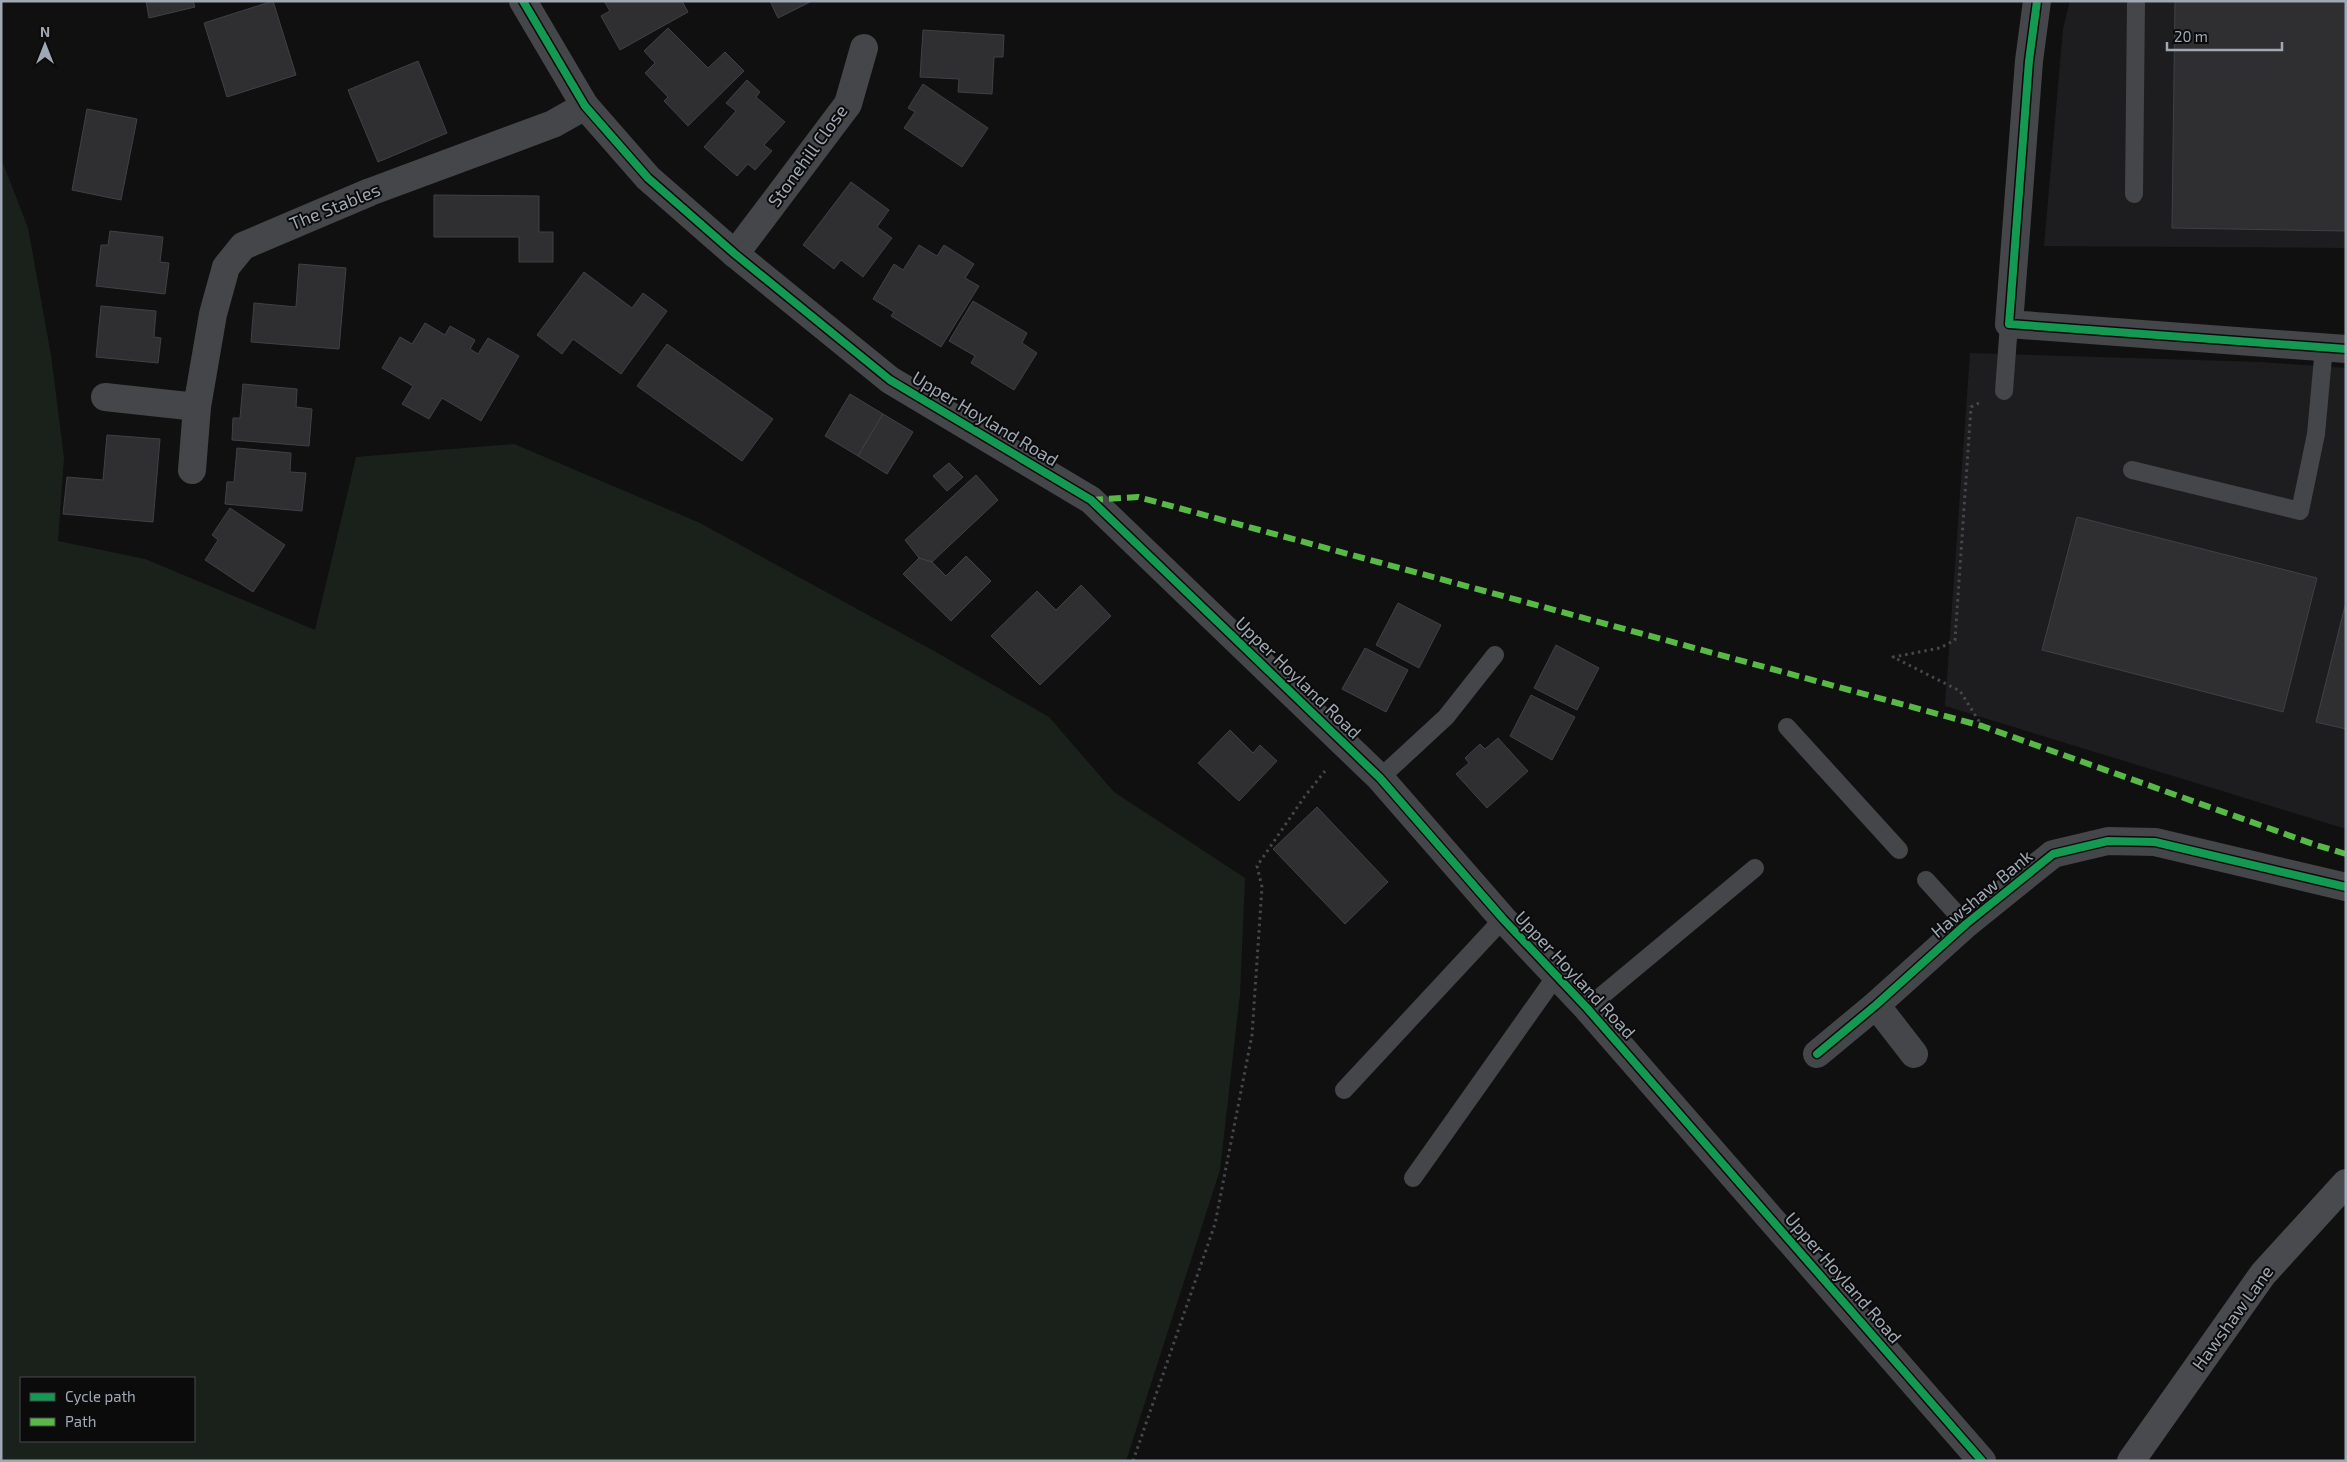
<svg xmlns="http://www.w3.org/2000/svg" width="2347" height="1462" viewBox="0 0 2347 1462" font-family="'Exo 2',sans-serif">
<rect width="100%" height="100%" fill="#101011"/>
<!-- built -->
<g fill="#1d1d1f">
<polygon points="2070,1 2346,1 2346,248 2044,246 2063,29"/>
<polygon points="1970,353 2261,362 2346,368 2346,829 1945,706"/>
</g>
<!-- green -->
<path fill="#1a211b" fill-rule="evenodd" d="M1,158L28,228L51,355L64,458L58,541L145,559L315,630L356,457L514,444L700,523L934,651L1049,717L1114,792L1245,878L1240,994L1220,1170L1126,1461H1ZM21,1378H194V1441H21Z"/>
<!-- building -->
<g fill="#2f2f31" stroke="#3e4145">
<polygon points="146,1 193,1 195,7 149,18"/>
<polygon points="273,1 296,75 227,97 204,23"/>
<polygon points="604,1 682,1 688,12 620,50 601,16 610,11"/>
<polygon points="770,1 812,1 778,18"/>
<polygon points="2175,1 2346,1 2346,231 2172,228"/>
<polygon points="668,28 708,68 725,52 744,71 688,126 664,101 668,97 645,73 655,63 644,51"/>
<polygon points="923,30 1004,35 1003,57 994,57 992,94 958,92 959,79 920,77"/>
<polygon points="418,61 447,133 378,162 348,90"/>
<polygon points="747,80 760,92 756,97 785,122 764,145 772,151 755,170 748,164 737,176 704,147 736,111 726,103"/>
<polygon points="923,84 988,128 962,167 904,128 915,112 908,108"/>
<polygon points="87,109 137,119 121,200 72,190"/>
<polygon points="851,182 889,210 877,227 892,238 863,277 841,260 834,269 803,245"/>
<polygon points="434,195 539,196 539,232 553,232 553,262 519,262 519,237 434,237"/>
<polygon points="110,231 163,237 160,262 169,263 165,294 96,286 101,245 108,245"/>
<polygon points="919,245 937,256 944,245 974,264 965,278 979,286 941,347 891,316 894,312 873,299 894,264 903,270"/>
<polygon points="299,264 346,268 339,349 251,342 254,303 296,307"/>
<polygon points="584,272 632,308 643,293 667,311 621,374 573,339 562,354 537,335"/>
<polygon points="973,301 1027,333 1022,343 1037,353 1014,390 971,363 975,356 949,341"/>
<polygon points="101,306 156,311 154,337 161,338 158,363 96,357"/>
<polygon points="425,323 445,335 450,326 475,340 470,349 478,354 488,338 519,356 481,421 442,398 429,419 402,404 413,386 382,368 400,337 412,344"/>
<polygon points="667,344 773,419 742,461 637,386"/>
<polygon points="243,384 297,389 296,407 312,409 309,446 232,440 233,418 240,418"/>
<polygon points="850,394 883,414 858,456 825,436"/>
<polygon points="883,414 913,432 887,474 858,456"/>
<polygon points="107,435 160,439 153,522 63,514 67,477 103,480"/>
<polygon points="237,448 291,453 290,472 306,473 302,511 225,504 227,482 234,482"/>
<polygon points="949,463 963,477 947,491 933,476"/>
<polygon points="976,475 998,500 932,562 919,558 905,540"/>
<polygon points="230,508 285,545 253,592 205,560 218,540 212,535"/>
<polygon points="2077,517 2317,578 2283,712 2042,650"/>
<polygon points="966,556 991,581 951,621 903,574 919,558 932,562 946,576"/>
<polygon points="1081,585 1111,616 1040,685 991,636 1037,591 1056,610"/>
<polygon points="2346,602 2346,729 2316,722"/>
<polygon points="1398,603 1441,625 1419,668 1376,645"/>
<polygon points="1556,645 1599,668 1577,710 1534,688"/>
<polygon points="1365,648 1408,670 1386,712 1342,689"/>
<polygon points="1531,695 1575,717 1552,760 1510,736"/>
<polygon points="1230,730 1253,753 1260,745 1277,761 1239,801 1198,763"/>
<polygon points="1498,738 1528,771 1487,808 1456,774 1469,763 1465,758 1480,744 1485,749"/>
<polygon points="1317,807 1388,882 1345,924 1273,849"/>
</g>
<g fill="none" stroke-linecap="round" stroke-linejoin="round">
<!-- path -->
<g stroke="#45474b" stroke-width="3" stroke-dasharray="2.5 4" stroke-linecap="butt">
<polyline points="1979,403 1971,407 1955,640 1940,648 1893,657 1960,691 1982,726"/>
<polyline points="1133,1461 1215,1224 1252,1035 1262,887 1257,866 1305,796 1325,771"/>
</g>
<!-- service -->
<g stroke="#444649" stroke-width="18">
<polyline points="2134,194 2136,1"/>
<polyline points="2004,391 2009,324"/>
<polyline points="2132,470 2300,511 2316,434 2324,347"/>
<polyline points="1787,727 1899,850"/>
<polyline points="1380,778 1446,717 1495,655"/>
<polyline points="1926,880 1966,924"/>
<polyline points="1587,1008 1755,868"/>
<polyline points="1344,1090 1503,919"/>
<polyline points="1413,1178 1556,976"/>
</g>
<!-- minor -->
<g stroke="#444649" stroke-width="28">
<polyline points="523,1 585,106 648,178 735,254 890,380 1091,500 1380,778 1503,919 1587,1008 1982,1461"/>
<polyline points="2037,1 2029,61 2009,324 2346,349"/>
<polyline points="735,254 848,104 864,48"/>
<polyline points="105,397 197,407"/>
<polyline points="192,470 197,407 213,314 226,267 243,246 370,192 553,124 585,106"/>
<polyline points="1876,1005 1914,1054"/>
<polyline points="1817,1054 1876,1005 1966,924 2053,854 2108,841 2155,842 2346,887"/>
</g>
<!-- secondary -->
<polyline stroke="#484a4e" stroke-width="28" points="2131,1461 2263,1274 2346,1183"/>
<!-- quiet -->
<polyline stroke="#58b947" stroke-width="6" stroke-dasharray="12 6" stroke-linecap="butt" points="1091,500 1138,497 1982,726 2316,845 2346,854"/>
<!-- cycleway casing -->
<g stroke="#0b0b0c" stroke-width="11">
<g id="cycleway">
<polyline points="523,1 585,106 648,178 735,254 890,380 1091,500 1380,778 1503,919 1587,1008 1982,1461"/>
<polyline points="2037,1 2029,61 2009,324 2346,349"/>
<polyline points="1817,1054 1876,1005 1966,924 2053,854 2108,841 2155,842 2346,887"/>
</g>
</g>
<!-- cycleway -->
<use href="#cycleway" stroke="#139951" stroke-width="8"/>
</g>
<g text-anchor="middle" stroke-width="4" stroke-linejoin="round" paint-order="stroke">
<!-- street labels -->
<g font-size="18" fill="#9fa8b3" stroke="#0b0b0c">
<text transform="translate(808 156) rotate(-54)" y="6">Stonehill Close</text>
<text transform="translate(335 207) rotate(-22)" y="6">The Stables</text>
<text transform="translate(985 419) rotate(31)" y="6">Upper Hoyland Road</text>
<text transform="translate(1298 678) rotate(44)" y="6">Upper Hoyland Road</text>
<text transform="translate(1982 894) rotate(-40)" y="6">Hawshaw Bank</text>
<text transform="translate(1575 975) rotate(47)" y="6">Upper Hoyland Road</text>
<text transform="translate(1843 1278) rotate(49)" y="6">Upper Hoyland Road</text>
<text transform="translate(2233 1318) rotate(-54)" y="6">Hawshaw Lane</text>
</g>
</g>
<!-- border -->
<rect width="2347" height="1462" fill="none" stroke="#9fa8b3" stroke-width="5"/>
<!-- legend -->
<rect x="20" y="1377" width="175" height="65" fill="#0b0b0c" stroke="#464a4f"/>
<rect x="30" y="1393" width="25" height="8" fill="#139951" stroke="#464a4f"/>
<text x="65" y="1402" font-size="15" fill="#9fa8b3">Cycle path</text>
<rect x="30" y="1418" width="25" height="8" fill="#58b947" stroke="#464a4f"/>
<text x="65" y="1427" font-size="15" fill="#9fa8b3">Path</text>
<!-- north arrow -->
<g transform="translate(45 45)" stroke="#0b0b0c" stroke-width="4" paint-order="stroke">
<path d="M0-4L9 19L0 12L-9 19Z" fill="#9fa8b3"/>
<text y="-8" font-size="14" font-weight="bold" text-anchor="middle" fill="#9fa8b3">N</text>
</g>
<!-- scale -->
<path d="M2167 42v8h115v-8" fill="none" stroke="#9fa8b3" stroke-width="2.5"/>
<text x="2174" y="42" font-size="15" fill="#9fa8b3" stroke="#0b0b0c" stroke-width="4" paint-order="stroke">20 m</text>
</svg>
